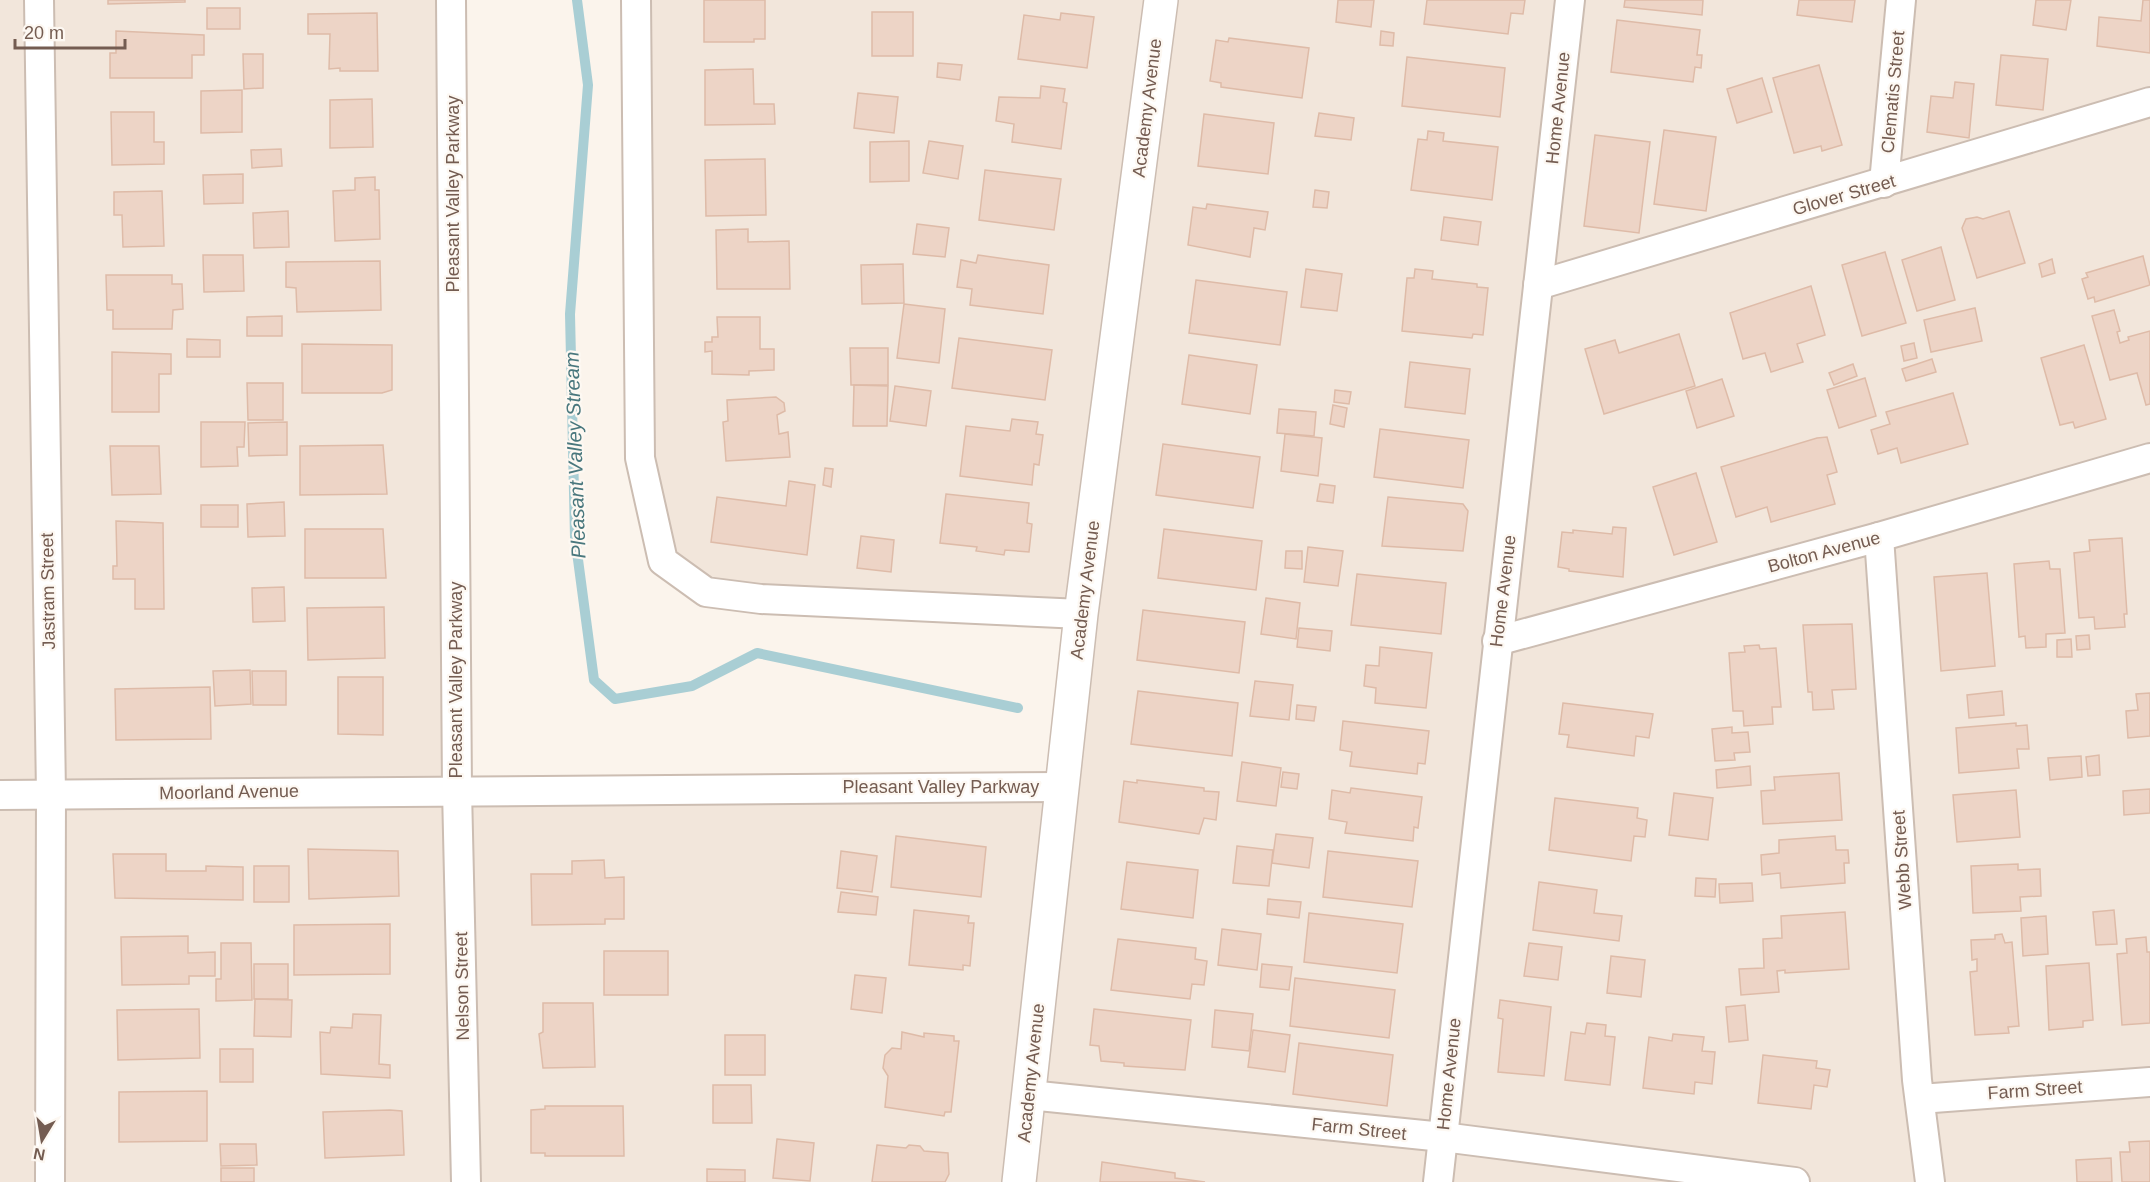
<svg xmlns="http://www.w3.org/2000/svg" width="2150" height="1182" viewBox="0 0 2150 1182" font-family="Helvetica,sans-serif">
<rect width="100%" height="100%" fill="#fbf4ec"/>
<!-- residential -->
<polygon fill="#f2e6db" points="0,0 453,0 470,780 1044,784 1064,752 1067,626 702,592 660,564 638,460 631,0 2150,0 2150,1182 0,1182"/>
<g fill="none" stroke-linecap="round" stroke-linejoin="round">
<!-- stream -->
<polyline stroke="#a9ced4" stroke-width="10" points="577,0 588,85 570,314 575,537 594,680 615,699 692,686 757,653 1018,708"/>
</g>
<!-- building -->
<g fill="#edd4c6" stroke="#debba8" stroke-width="1.5">
<polygon points="108,0 185,0 185,2 108,4"/>
<polygon points="704,0 765,0 765,39 754,39 754,42 704,42"/>
<polygon points="1338,0 1374,0 1371,27 1336,22"/>
<polygon points="1427,0 1525,0 1523,14 1511,13 1508,34 1424,24"/>
<polygon points="1625,0 1703,0 1702,15 1624,7"/>
<polygon points="1799,0 1855,0 1852,22 1797,15"/>
<polygon points="2036,0 2071,0 2066,30 2033,25"/>
<polygon points="2143,0 2150,0 2150,53 2097,46 2099,17 2141,21"/>
<rect x="207" y="8" width="33" height="21"/>
<rect x="872" y="12" width="41" height="44"/>
<polygon points="377,13 378,71 340,71 340,68 329,69 330,34 308,34 308,14"/>
<polygon points="1061,13 1094,17 1087,68 1018,59 1024,15 1060,20"/>
<polygon points="1617,20 1700,30 1697,55 1702,55 1701,68 1695,67 1693,82 1611,72"/>
<polygon points="116,31 204,35 204,55 192,55 192,78 110,78 110,53 116,53"/>
<polygon points="1381,31 1394,33 1393,46 1380,45"/>
<polygon points="1229,38 1309,48 1302,98 1221,87 1221,83 1210,81 1216,40 1228,42"/>
<polygon points="243,54 263,54 263,88 244,89"/>
<polygon points="2001,55 2048,59 2043,110 1996,105"/>
<polygon points="1407,57 1505,68 1500,117 1402,106"/>
<polygon points="938,63 962,65 960,80 937,77"/>
<polygon points="1819,65 1842,145 1822,151 1821,146 1794,153 1773,78"/>
<polygon points="753,69 754,104 774,104 775,124 705,125 705,70"/>
<polygon points="1762,78 1772,112 1737,123 1727,89"/>
<polygon points="1955,82 1974,84 1969,138 1927,132 1931,96 1953,98"/>
<polygon points="1041,86 1065,89 1063,102 1067,103 1061,149 1012,142 1014,124 996,121 999,97 1040,98"/>
<polygon points="242,90 242,132 201,133 201,91"/>
<polygon points="858,93 898,97 894,133 854,128"/>
<polygon points="372,99 373,147 330,148 330,100"/>
<polygon points="111,112 154,112 154,142 164,142 164,164 112,165"/>
<polygon points="1319,113 1354,118 1351,140 1315,136"/>
<polygon points="1204,114 1274,123 1268,174 1198,166"/>
<polygon points="1664,130 1716,137 1706,211 1654,204"/>
<polygon points="1428,131 1444,133 1443,141 1498,147 1492,200 1411,190 1418,139 1427,140"/>
<polygon points="1595,135 1650,142 1639,233 1584,226"/>
<polygon points="909,141 909,181 870,182 870,142"/>
<polygon points="929,141 963,146 958,179 923,173"/>
<polygon points="281,149 282,166 252,168 251,150"/>
<polygon points="765,159 766,215 706,216 705,160"/>
<polygon points="985,170 1061,179 1054,230 979,220"/>
<polygon points="243,174 243,203 204,204 203,175"/>
<polygon points="375,177 375,190 379,190 380,239 335,241 333,191 355,190 355,178"/>
<polygon points="1315,190 1329,192 1327,208 1313,207"/>
<polygon points="162,191 164,246 123,247 122,215 114,215 114,192"/>
<polygon points="1207,204 1268,212 1265,230 1254,228 1250,257 1188,245 1193,207 1206,209"/>
<polygon points="288,211 289,247 254,248 253,213"/>
<polygon points="2009,211 2025,263 1977,278 1962,228 1966,219 1977,217 1983,219"/>
<polygon points="1444,217 1481,222 1478,245 1441,240"/>
<polygon points="917,224 949,228 945,257 913,254"/>
<polygon points="748,229 748,242 789,241 790,289 717,289 716,230"/>
<polygon points="1941,247 1955,300 1917,311 1902,260"/>
<polygon points="1885,252 1906,323 1862,336 1842,265"/>
<polygon points="203,255 243,255 244,291 204,292"/>
<polygon points="978,255 1049,265 1043,314 970,305 972,289 957,287 961,260 976,263"/>
<polygon points="2143,256 2150,285 2095,302 2094,297 2088,299 2082,279 2088,277 2086,273"/>
<polygon points="2052,259 2055,273 2042,277 2039,264"/>
<polygon points="380,261 381,310 297,312 296,288 286,287 286,262"/>
<polygon points="903,264 904,303 862,304 861,265"/>
<polygon points="1306,269 1342,274 1337,311 1301,307"/>
<polygon points="1415,269 1433,271 1432,279 1477,284 1477,287 1488,288 1483,335 1473,334 1472,338 1402,331 1407,278 1414,278"/>
<polygon points="106,275 172,275 172,284 182,284 183,309 173,310 172,329 113,329 113,310 107,310"/>
<polygon points="1196,280 1287,292 1280,345 1189,333"/>
<polygon points="1811,286 1825,335 1797,344 1803,362 1771,372 1765,353 1743,359 1730,313"/>
<polygon points="904,304 945,309 939,363 897,358"/>
<polygon points="1975,308 1982,341 1931,352 1924,320"/>
<polygon points="2114,310 2120,331 2117,332 2120,343 2129,340 2128,337 2150,331 2150,404 2146,405 2137,373 2110,380 2092,316"/>
<polygon points="282,316 282,336 247,336 247,317"/>
<polygon points="717,317 760,317 760,349 774,349 774,370 749,371 749,375 712,374 712,351 705,352 705,342 712,342 712,337 718,337"/>
<polygon points="1679,334 1695,386 1604,414 1585,349 1615,340 1619,353"/>
<polygon points="959,338 1052,350 1045,400 952,388"/>
<polygon points="187,339 220,340 220,357 187,357"/>
<polygon points="1914,343 1917,358 1904,361 1901,346"/>
<polygon points="302,344 392,345 392,390 382,393 302,393"/>
<polygon points="2084,345 2106,419 2075,428 2073,422 2060,425 2041,358"/>
<polygon points="850,348 888,348 888,385 851,385"/>
<polygon points="112,352 171,354 171,374 159,374 159,412 112,412"/>
<polygon points="1189,355 1257,365 1250,414 1182,404"/>
<polygon points="1932,359 1936,372 1906,381 1902,369"/>
<polygon points="1410,362 1470,369 1465,414 1405,407"/>
<polygon points="1853,364 1857,376 1834,385 1829,373"/>
<polygon points="1865,378 1876,416 1839,428 1827,390"/>
<polygon points="1722,379 1734,416 1697,428 1686,391"/>
<polygon points="247,383 283,383 283,420 248,420"/>
<polygon points="854,385 888,386 887,426 853,426"/>
<polygon points="895,386 931,391 926,426 890,421"/>
<polygon points="1335,390 1351,392 1349,404 1334,402"/>
<polygon points="1953,393 1968,444 1901,463 1897,448 1878,454 1871,430 1890,424 1886,412"/>
<polygon points="776,397 784,403 785,411 777,415 779,434 788,432 790,457 726,461 723,422 728,421 727,400"/>
<polygon points="1333,405 1347,408 1344,427 1330,424"/>
<polygon points="1279,409 1316,412 1314,436 1277,433"/>
<polygon points="1012,419 1038,422 1036,434 1043,435 1039,465 1034,464 1032,485 960,476 966,426 1010,431"/>
<polygon points="201,422 245,422 244,447 237,447 238,466 201,467"/>
<polygon points="287,422 287,455 249,456 248,423"/>
<polygon points="1380,429 1469,440 1463,488 1374,477"/>
<polygon points="1285,434 1322,438 1318,476 1281,471"/>
<polygon points="1827,437 1837,472 1827,475 1835,504 1771,522 1767,507 1736,517 1721,467 1817,438"/>
<polygon points="1163,444 1260,457 1253,508 1156,495"/>
<polygon points="383,445 387,494 300,495 300,446"/>
<polygon points="110,446 159,446 161,494 112,495"/>
<polygon points="825,468 833,469 831,487 823,485"/>
<polygon points="1696,473 1717,542 1674,555 1653,487"/>
<polygon points="789,481 815,485 807,555 711,542 717,497 786,506"/>
<polygon points="1320,484 1335,486 1333,503 1317,501"/>
<polygon points="946,494 1029,503 1027,523 1032,524 1029,552 1005,550 1004,555 976,551 977,547 940,543"/>
<polygon points="1388,497 1463,504 1468,511 1463,551 1382,546"/>
<polygon points="284,502 285,536 248,537 247,504"/>
<rect x="201" y="505" width="37" height="22"/>
<polygon points="116,521 163,523 164,609 135,609 135,579 113,579 113,566 117,566"/>
<polygon points="1613,527 1626,528 1623,577 1569,571 1569,569 1558,567 1562,532 1573,533 1573,530 1612,534"/>
<polygon points="305,529 383,529 386,578 305,578"/>
<polygon points="1164,529 1262,541 1256,590 1158,578"/>
<polygon points="861,536 894,540 891,572 857,568"/>
<polygon points="2122,538 2127,614 2124,614 2125,627 2095,629 2094,617 2079,618 2074,553 2090,551 2089,540"/>
<polygon points="1308,547 1343,551 1338,586 1304,582"/>
<polygon points="1286,551 1302,551 1302,569 1285,568"/>
<polygon points="2049,561 2050,569 2060,569 2065,633 2046,634 2046,647 2026,648 2025,636 2019,637 2014,564"/>
<polygon points="1987,573 1995,666 1941,671 1934,577"/>
<polygon points="1357,574 1446,583 1441,634 1351,625"/>
<polygon points="284,587 285,621 253,622 252,588"/>
<polygon points="1266,598 1300,603 1296,639 1261,634"/>
<polygon points="384,607 385,658 308,660 307,608"/>
<polygon points="1143,610 1245,622 1239,673 1137,660"/>
<polygon points="1852,624 1856,689 1832,690 1834,709 1813,710 1812,692 1808,692 1803,625"/>
<polygon points="1299,628 1332,631 1330,651 1297,647"/>
<polygon points="2089,635 2090,649 2077,650 2076,636"/>
<polygon points="2071,639 2072,657 2057,657 2057,640"/>
<polygon points="1759,645 1760,649 1776,648 1781,707 1772,707 1773,724 1744,726 1743,711 1733,711 1729,653 1745,652 1744,646"/>
<polygon points="1380,647 1432,653 1426,708 1375,703 1376,688 1364,686 1366,665 1379,666"/>
<polygon points="250,670 251,704 215,706 213,671"/>
<polygon points="252,671 286,671 286,705 253,705"/>
<polygon points="338,677 383,677 383,735 338,734"/>
<polygon points="1255,681 1293,685 1289,720 1250,716"/>
<polygon points="210,687 211,739 116,740 115,689"/>
<polygon points="1138,691 1238,703 1232,756 1131,744"/>
<polygon points="2002,691 2004,715 1969,718 1967,695"/>
<polygon points="2150,693 2150,736 2128,738 2126,711 2138,710 2136,694"/>
<polygon points="1563,703 1653,714 1649,738 1636,736 1634,756 1567,747 1569,735 1559,734"/>
<polygon points="1297,705 1316,707 1314,721 1296,719"/>
<polygon points="1343,721 1429,731 1425,764 1418,763 1417,774 1350,766 1352,752 1340,750"/>
<polygon points="2016,723 2016,726 2027,725 2029,749 2017,749 2019,768 1959,773 1956,728"/>
<polygon points="1732,727 1732,733 1748,732 1750,752 1734,753 1735,760 1715,761 1712,729"/>
<polygon points="2099,755 2100,775 2088,776 2086,757"/>
<polygon points="2081,756 2082,777 2050,780 2048,758"/>
<polygon points="1242,762 1281,768 1276,806 1237,801"/>
<polygon points="1750,766 1751,785 1717,788 1716,770"/>
<polygon points="1283,772 1299,774 1297,789 1281,787"/>
<polygon points="1839,773 1842,820 1763,824 1761,791 1775,790 1774,777"/>
<polygon points="1137,780 1204,788 1204,791 1219,792 1216,820 1204,818 1199,834 1119,822 1124,781 1137,783"/>
<polygon points="1351,788 1422,797 1418,828 1414,827 1413,841 1345,833 1347,822 1329,819 1332,790 1350,793"/>
<polygon points="2150,789 2150,813 2124,815 2123,791"/>
<polygon points="2016,790 2020,837 1957,842 1953,795"/>
<polygon points="1674,793 1713,798 1708,840 1669,835"/>
<polygon points="1555,798 1638,808 1637,818 1647,820 1645,837 1634,836 1631,861 1549,850"/>
<polygon points="1276,834 1313,838 1309,868 1272,863"/>
<polygon points="896,836 986,847 981,897 891,887"/>
<polygon points="1835,836 1836,850 1848,850 1849,863 1844,863 1845,883 1781,888 1780,873 1762,875 1761,855 1779,853 1779,840"/>
<polygon points="1237,846 1273,850 1269,886 1233,883"/>
<polygon points="308,849 398,851 399,896 309,899"/>
<polygon points="841,851 877,856 872,892 837,888"/>
<polygon points="1328,851 1418,861 1412,907 1323,897"/>
<polygon points="113,854 166,854 166,871 206,871 206,866 243,867 243,900 115,898"/>
<polygon points="604,860 605,878 624,877 624,919 605,919 605,924 532,925 531,874 572,874 572,861"/>
<polygon points="1127,862 1198,870 1193,918 1121,909"/>
<polygon points="2018,864 2018,870 2040,869 2041,896 2020,897 2021,911 1973,913 1971,866"/>
<rect x="254" y="866" width="35" height="36"/>
<polygon points="1696,878 1716,879 1715,897 1695,896"/>
<polygon points="1539,882 1597,890 1594,913 1622,916 1619,941 1533,930"/>
<polygon points="1752,883 1753,901 1720,903 1719,884"/>
<polygon points="841,892 878,897 876,915 838,912"/>
<polygon points="1268,899 1301,902 1299,918 1267,914"/>
<polygon points="914,910 969,916 968,923 974,923 970,966 963,965 963,970 909,965"/>
<polygon points="2114,910 2117,944 2096,945 2093,912"/>
<polygon points="1845,912 1849,969 1785,973 1785,970 1777,971 1779,992 1741,995 1739,969 1764,968 1763,939 1782,938 1781,916"/>
<polygon points="1309,913 1403,924 1397,973 1304,962"/>
<polygon points="2046,916 2048,954 2023,956 2021,918"/>
<polygon points="390,924 390,974 294,975 294,925"/>
<polygon points="1222,929 1261,934 1257,970 1218,965"/>
<polygon points="2002,934 2005,943 2012,942 2019,1026 2008,1027 2009,1033 1975,1035 1970,972 1977,971 1977,959 1972,960 1971,940 1995,939 1995,935"/>
<polygon points="188,936 188,953 215,952 215,976 189,976 189,984 122,985 121,937"/>
<polygon points="2146,937 2147,952 2150,952 2150,1023 2122,1025 2117,954 2127,953 2126,939"/>
<polygon points="1118,939 1196,948 1195,959 1207,961 1204,985 1192,984 1190,999 1111,990"/>
<polygon points="221,943 251,943 252,1000 216,1001 216,979 221,979"/>
<polygon points="1529,943 1562,947 1558,980 1524,976"/>
<rect x="604" y="951" width="64" height="44"/>
<polygon points="1611,956 1645,960 1641,997 1607,993"/>
<polygon points="2089,963 2093,1020 2083,1021 2083,1027 2049,1030 2046,966"/>
<rect x="254" y="964" width="34" height="35"/>
<polygon points="1262,964 1292,967 1289,990 1260,987"/>
<polygon points="855,975 886,978 882,1013 851,1009"/>
<polygon points="1295,978 1395,990 1389,1038 1290,1026"/>
<polygon points="255,999 292,1000 291,1037 254,1036"/>
<polygon points="1500,1000 1551,1007 1544,1076 1498,1072 1503,1019 1498,1018"/>
<polygon points="543,1003 593,1003 595,1067 543,1068 539,1034 543,1032"/>
<polygon points="1745,1005 1748,1040 1729,1042 1726,1007"/>
<polygon points="199,1009 200,1058 118,1060 117,1010"/>
<polygon points="1094,1009 1191,1020 1185,1070 1124,1066 1124,1063 1101,1061 1099,1046 1090,1045"/>
<polygon points="1215,1010 1253,1014 1249,1051 1212,1047"/>
<polygon points="353,1014 381,1015 379,1064 390,1065 390,1078 321,1074 320,1032 330,1033 331,1027 352,1028"/>
<polygon points="1587,1023 1606,1025 1605,1036 1615,1037 1610,1085 1565,1080 1571,1032 1585,1034"/>
<polygon points="1253,1030 1290,1035 1285,1072 1248,1067"/>
<polygon points="902,1032 924,1037 924,1033 954,1036 954,1041 959,1041 951,1112 945,1112 944,1116 885,1107 888,1076 883,1068 885,1055 892,1048 901,1049"/>
<polygon points="1673,1034 1704,1037 1702,1051 1715,1052 1712,1084 1695,1082 1694,1094 1643,1088 1649,1037 1672,1041"/>
<rect x="725" y="1035" width="40" height="40"/>
<polygon points="1299,1043 1393,1055 1387,1106 1293,1094"/>
<rect x="220" y="1049" width="33" height="33"/>
<polygon points="1763,1055 1817,1061 1816,1068 1830,1070 1827,1087 1814,1085 1811,1109 1758,1103"/>
<polygon points="713,1085 751,1085 752,1123 713,1123"/>
<polygon points="207,1091 207,1141 119,1142 119,1092"/>
<polygon points="545,1106 623,1106 624,1156 545,1156 545,1153 531,1153 531,1110 545,1109"/>
<polygon points="390,1110 402,1111 404,1155 325,1158 323,1112"/>
<polygon points="777,1139 814,1143 810,1181 773,1178"/>
<polygon points="2150,1141 2150,1182 2122,1182 2120,1152 2130,1152 2129,1142"/>
<polygon points="220,1144 256,1144 257,1165 221,1166"/>
<polygon points="877,1145 906,1148 909,1145 920,1146 924,1151 948,1153 949,1174 945,1182 872,1182"/>
<polygon points="2111,1158 2112,1182 2077,1182 2076,1160"/>
<polygon points="1102,1162 1175,1173 1175,1178 1205,1182 1100,1182"/>
<rect x="221" y="1168" width="33" height="14"/>
<polygon points="707,1169 745,1170 745,1182 707,1182"/>
</g>
<g fill="none" stroke-linecap="round" stroke-linejoin="round">
<!-- minor casing -->
<g stroke="#ccbdb2" stroke-width="32">
<g id="minor">
<polyline points="39,0 51,794 50,1182"/>
<polyline points="451,0 457,790 466,1182"/>
<polyline points="636,0 640,458 663,561 706,592 761,599 1081,614"/>
<polyline points="1884,183 1901,0"/>
<polyline points="1538,285 2150,102"/>
<polyline points="1879,537 1917,1080 1930,1182"/>
<polyline points="1497,641 1879,537 2150,458"/>
<polyline points="0,795 1063,787"/>
<polyline points="1029,1095 1443,1137 1795,1182"/>
<polyline points="1920,1099 2150,1082"/>
<polyline points="1438,1182 1570,0"/>
</g>
</g>
<!-- tertiary casing -->
<g stroke="#ccbdb2" stroke-width="36">
<polyline id="tertiary" points="1019,1182 1081,614 1161,0"/>
</g>
<!-- minor -->
<use href="#minor" stroke="#fff" stroke-width="28"/>
<!-- tertiary -->
<use href="#tertiary" stroke="#fff" stroke-width="33"/>
</g>
<g text-anchor="middle" stroke-width="4.5" stroke-linejoin="round" paint-order="stroke">
<!-- street labels -->
<g font-size="18" fill="#745c51" stroke="#fdf8f2">
<text transform="translate(1893 92) rotate(-85)" y="6">Clematis Street</text>
<text transform="translate(1147 108) rotate(-83)" y="6">Academy Avenue</text>
<text transform="translate(1558 108) rotate(-84)" y="6">Home Avenue</text>
<text transform="translate(453 194) rotate(-90)" y="6">Pleasant Valley Parkway</text>
<text transform="translate(1844 195) rotate(-16)" y="6">Glover Street</text>
<text transform="translate(1824 552) rotate(-15)" y="6">Bolton Avenue</text>
<text transform="translate(1085 590) rotate(-83)" y="6">Academy Avenue</text>
<text transform="translate(48 591) rotate(-91)" y="6">Jastram Street</text>
<text transform="translate(1503 591) rotate(-83)" y="6">Home Avenue</text>
<text transform="translate(456 680) rotate(-90)" y="6">Pleasant Valley Parkway</text>
<text x="941" y="793">Pleasant Valley Parkway</text>
<text transform="translate(229 792) rotate(-1)" y="6">Moorland Avenue</text>
<text transform="translate(1902 860) rotate(-94)" y="6">Webb Street</text>
<text transform="translate(462 986) rotate(-91)" y="6">Nelson Street</text>
<text transform="translate(1031 1073) rotate(-84)" y="6">Academy Avenue</text>
<text transform="translate(1449 1074) rotate(-84)" y="6">Home Avenue</text>
<text transform="translate(2035 1090) rotate(-4)" y="6">Farm Street</text>
<text transform="translate(1359 1129) rotate(6)" y="6">Farm Street</text>
</g>
<!-- water labels -->
<g font-size="20" font-style="italic" fill="#49777d" stroke="#fdf8f2">
<text transform="translate(575 455) rotate(-92)" y="7">Pleasant Valley Stream</text>
</g>
</g>
<!-- north arrow -->
<g transform="translate(42 1140) rotate(191)" stroke="#fdf8f2" stroke-width="4.5" paint-order="stroke">
<path d="M0-4.5L10 22L0 15L-10 22Z" fill="#745c51"/>
<text y="-9" font-size="16" font-weight="bold" text-anchor="middle" fill="#745c51">N</text>
</g>
<!-- scale -->
<path d="M15 39v9h110v-9" fill="none" stroke="#745c51" stroke-width="3"/>
<text x="24" y="39" font-size="18" fill="#745c51" stroke="#fdf8f2" stroke-width="4.5" paint-order="stroke">20 m</text>
</svg>
